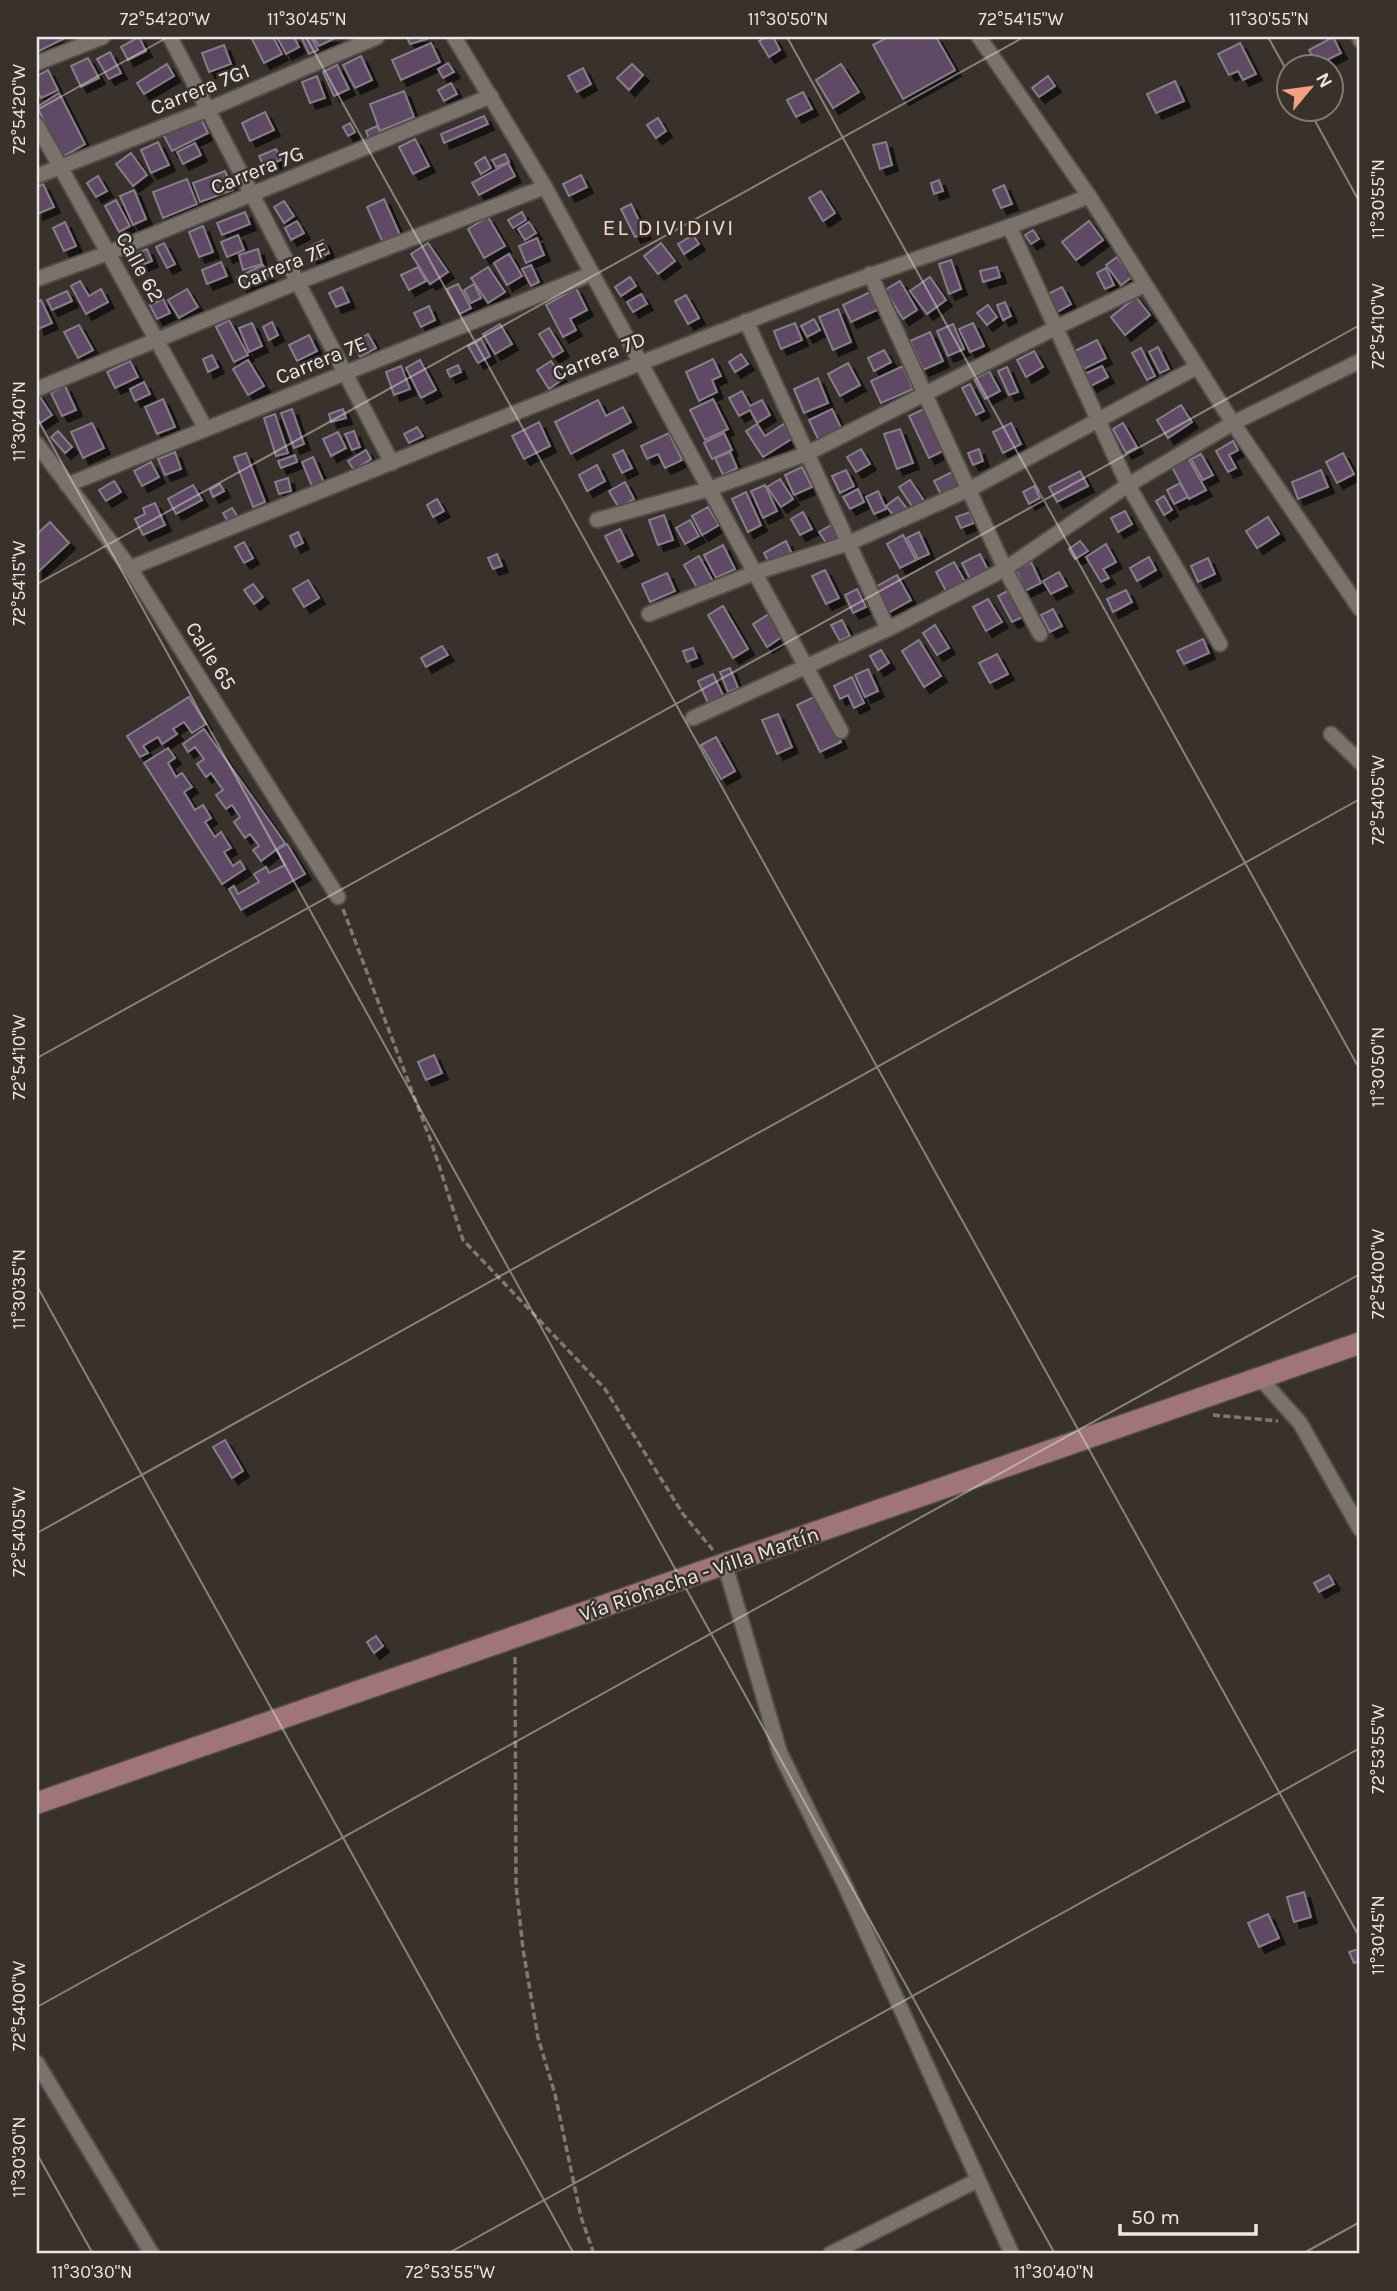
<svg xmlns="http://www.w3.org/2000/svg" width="1397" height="2291" viewBox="0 0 1397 2291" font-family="Karla,sans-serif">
<defs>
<filter id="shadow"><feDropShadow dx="6" dy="6" stdDeviation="0" flood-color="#0009"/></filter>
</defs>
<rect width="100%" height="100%" fill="#38312c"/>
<!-- building -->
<g fill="#604965" stroke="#857f87" stroke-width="2" filter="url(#shadow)">
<polygon points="37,37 62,37 63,39 37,52"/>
<polygon points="139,37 146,51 128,60 121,47"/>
<polygon points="257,37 273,37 282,54 264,63 252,39"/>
<polygon points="277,37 294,37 299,47 286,54"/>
<polygon points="301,37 311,37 318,50 309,54"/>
<polygon points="313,37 337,37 319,46"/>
<polygon points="407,37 427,37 427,39 410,44"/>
<polygon points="767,37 773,37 780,50 769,57 759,41"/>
<polygon points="888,37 936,37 955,70 903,99 873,45"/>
<polygon points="1333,37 1341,53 1317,65 1309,50"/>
<polygon points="431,43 440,62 401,80 392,60"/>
<polygon points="1240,43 1256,74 1243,80 1238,71 1229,75 1218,54"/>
<polygon points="224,45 231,64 209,72 202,53"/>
<polygon points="110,52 121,73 109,79 97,59"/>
<polygon points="361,56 372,80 355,88 343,65"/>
<polygon points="88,58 99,78 81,87 71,66"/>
<polygon points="448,63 454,72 443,78 438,69"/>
<polygon points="167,64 174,76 144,94 137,83"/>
<polygon points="632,64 643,75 629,90 617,78"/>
<polygon points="841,64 859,92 833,108 816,80"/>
<polygon points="337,65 349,89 334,96 323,72"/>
<polygon points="583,68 591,84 577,92 568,76"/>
<polygon points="48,70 58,90 41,98 37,90 37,76"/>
<polygon points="317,76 325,98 310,103 302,82"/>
<polygon points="1048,76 1055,86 1039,97 1032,88"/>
<polygon points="1175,81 1184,101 1156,113 1147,94"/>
<polygon points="451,83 457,94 444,101 438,90"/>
<polygon points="404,91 414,117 380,131 370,104"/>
<polygon points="803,92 812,109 796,117 787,100"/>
<polygon points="59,93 85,144 62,157 37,107"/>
<polygon points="265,112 274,130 250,141 242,123"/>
<polygon points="199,115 208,133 172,151 163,134"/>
<polygon points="484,116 488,124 444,143 441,134"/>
<polygon points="658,118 666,131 656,138 647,125"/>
<polygon points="350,123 355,132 348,136 343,127"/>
<polygon points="377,126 382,135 370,141 366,131"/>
<polygon points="415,139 429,166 413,174 399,147"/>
<polygon points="158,142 169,165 151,173 141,150"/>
<polygon points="886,142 892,165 880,169 873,145"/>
<polygon points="195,143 201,155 183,164 177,152"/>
<polygon points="276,149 281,160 264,167 259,156"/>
<polygon points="131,153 147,175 133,186 116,164"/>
<polygon points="505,154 509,162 496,167 492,160"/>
<polygon points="485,157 491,168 481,174 475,163"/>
<polygon points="508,163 515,176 479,195 472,183"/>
<polygon points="225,171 233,190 200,202 193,183"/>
<polygon points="581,175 587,187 569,196 563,184"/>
<polygon points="98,176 107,191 96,197 87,183"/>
<polygon points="187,179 197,204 163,218 153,192"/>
<polygon points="939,180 943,191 934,194 931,183"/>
<polygon points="43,184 54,207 37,214 37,187"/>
<polygon points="1004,185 1012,204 1001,208 993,190"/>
<polygon points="134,190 146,219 133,225 120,196"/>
<polygon points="821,191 835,213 823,221 809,198"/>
<polygon points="384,199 400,235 383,243 367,207"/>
<polygon points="116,200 130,226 119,232 105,206"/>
<polygon points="284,201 294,216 284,223 274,207"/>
<polygon points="631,204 645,233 635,237 621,209"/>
<polygon points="245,212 250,224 222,235 217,223"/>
<polygon points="522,212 526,220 513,228 508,220"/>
<polygon points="488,217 505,246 484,258 468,229"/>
<polygon points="297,221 304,233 291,240 285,228"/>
<polygon points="1089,221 1103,240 1076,260 1062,242"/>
<polygon points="65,222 76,246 64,251 53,228"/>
<polygon points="529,222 536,233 525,240 518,229"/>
<polygon points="203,226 213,252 199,257 189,232"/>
<polygon points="1033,230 1039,239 1031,244 1025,235"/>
<polygon points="238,235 244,250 227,257 221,242"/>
<polygon points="693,235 699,244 684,254 678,244"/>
<polygon points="537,238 544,255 526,263 519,246"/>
<polygon points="323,240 329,253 313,261 307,248"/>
<polygon points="164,243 175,264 167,268 156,247"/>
<polygon points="428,243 448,272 430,284 411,254"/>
<polygon points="661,243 675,261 658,274 644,256"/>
<polygon points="147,249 152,261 142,265 137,253"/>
<polygon points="258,249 262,264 243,270 239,255"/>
<polygon points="509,254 522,276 507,285 494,263"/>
<polygon points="1117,257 1132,277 1121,285 1106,265"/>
<polygon points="951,260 961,289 949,294 939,264"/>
<polygon points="221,262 227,276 207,284 202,270"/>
<polygon points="263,265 269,276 242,288 237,277"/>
<polygon points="531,265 539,282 531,286 522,269"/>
<polygon points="418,267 426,281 409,290 401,275"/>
<polygon points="488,267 505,292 488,303 471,278"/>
<polygon points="997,267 1000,277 983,282 980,271"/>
<polygon points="1106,268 1114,285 1105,289 1097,273"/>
<polygon points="630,277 636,286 621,296 615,287"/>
<polygon points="930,277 946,300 927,314 910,291"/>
<polygon points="80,281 89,296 101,289 108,302 86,314 71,286"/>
<polygon points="900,281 917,310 903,319 885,290"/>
<polygon points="458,284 471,308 460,314 447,289"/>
<polygon points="474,284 481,298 471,303 464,290"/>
<polygon points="342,287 349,302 336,307 329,293"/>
<polygon points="1062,287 1071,304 1057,312 1048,294"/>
<polygon points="576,288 587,310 570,319 576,330 563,337 546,305"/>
<polygon points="187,289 198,307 179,318 168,300"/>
<polygon points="67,291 72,301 52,310 47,300"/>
<polygon points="870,292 879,309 851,322 843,305"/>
<polygon points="641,294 647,304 633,312 627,302"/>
<polygon points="686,295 699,318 688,324 675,301"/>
<polygon points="1136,297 1150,315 1125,335 1111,317"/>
<polygon points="163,299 170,313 157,319 150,305"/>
<polygon points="41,300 52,323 38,329 37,302"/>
<polygon points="1005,302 1011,316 1003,320 997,305"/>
<polygon points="988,305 997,317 987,325 977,313"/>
<polygon points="429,306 435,320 421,327 414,313"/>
<polygon points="838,309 851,342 833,350 819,317"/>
<polygon points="814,319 820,330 807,337 801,326"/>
<polygon points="229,320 248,355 234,362 216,327"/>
<polygon points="272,322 278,335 269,340 263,327"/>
<polygon points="252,323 262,346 249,352 239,328"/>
<polygon points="795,323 802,340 781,349 774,331"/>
<polygon points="973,323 984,346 970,352 959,329"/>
<polygon points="500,324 512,344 495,354 483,334"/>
<polygon points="953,324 964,349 948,356 937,331"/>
<polygon points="79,325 93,350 78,358 64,332"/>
<polygon points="549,328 563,351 553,357 539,334"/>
<polygon points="930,332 943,361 923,370 910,341"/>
<polygon points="368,334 376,348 360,357 352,343"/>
<polygon points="309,335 317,351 297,361 289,345"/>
<polygon points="481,339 490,356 478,363 468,346"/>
<polygon points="1097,340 1106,358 1084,369 1075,351"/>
<polygon points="1158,347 1169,369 1160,373 1149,352"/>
<polygon points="1141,348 1155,376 1147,380 1132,353"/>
<polygon points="884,350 891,362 874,371 868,358"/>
<polygon points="1034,351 1043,367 1026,377 1017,360"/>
<polygon points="741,354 748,364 735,372 729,362"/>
<polygon points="212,355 218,367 208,372 203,359"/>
<polygon points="713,359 721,376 712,380 717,392 699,401 686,372"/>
<polygon points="248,360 264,386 248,395 233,369"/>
<polygon points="420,360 436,390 421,398 406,368"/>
<polygon points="130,361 138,377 115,388 107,372"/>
<polygon points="551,361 563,379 549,389 537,370"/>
<polygon points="848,363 860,385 840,396 828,374"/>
<polygon points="458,365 461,372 450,377 447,370"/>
<polygon points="401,366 410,389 394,395 386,372"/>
<polygon points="903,366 913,389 881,403 871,381"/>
<polygon points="1102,366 1108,377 1091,386 1085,374"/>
<polygon points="1007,367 1018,392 1009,395 998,371"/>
<polygon points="989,371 1000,391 985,399 974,379"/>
<polygon points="818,378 828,403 804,413 794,389"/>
<polygon points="144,382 150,394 135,401 130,389"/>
<polygon points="970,384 984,411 976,415 962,388"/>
<polygon points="65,386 76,410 62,416 51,393"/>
<polygon points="742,391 750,406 762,400 770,415 757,423 750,410 739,416 729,398"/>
<polygon points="38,394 52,415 40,423 37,418"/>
<polygon points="163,399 175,427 157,434 145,407"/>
<polygon points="713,399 728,429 705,440 690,410"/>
<polygon points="598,400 606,416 623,407 631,422 571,454 555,422"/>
<polygon points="1181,405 1192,422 1168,438 1157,420"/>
<polygon points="928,407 947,449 929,458 909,416"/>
<polygon points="292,409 304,444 294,448 281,413"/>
<polygon points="343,409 346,418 331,422 329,414"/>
<polygon points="832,409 842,430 819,441 809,420"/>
<polygon points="275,414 288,453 276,456 264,418"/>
<polygon points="539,422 550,446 524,459 512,436"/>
<polygon points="92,423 104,448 83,458 71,432"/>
<polygon points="1011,423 1021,444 1003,453 993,432"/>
<polygon points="1123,423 1137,447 1126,453 1113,429"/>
<polygon points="757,424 765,436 784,424 793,438 763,457 746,431"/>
<polygon points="417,427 423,436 409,443 404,434"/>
<polygon points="900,429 913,463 897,469 884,434"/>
<polygon points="58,431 72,447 65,453 51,437"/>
<polygon points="354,431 360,447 352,450 345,434"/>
<polygon points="338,432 346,448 331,456 323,439"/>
<polygon points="669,433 682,460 665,468 658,454 647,459 641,446"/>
<polygon points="724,433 732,450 712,459 704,443"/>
<polygon points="1233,441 1238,450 1229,455 1236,468 1228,472 1216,451"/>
<polygon points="861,449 870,464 856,472 847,457"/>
<polygon points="979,449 983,461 973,465 968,453"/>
<polygon points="366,450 371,459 354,470 348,461"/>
<polygon points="623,450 632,468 622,473 613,455"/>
<polygon points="175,452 181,469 165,475 158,459"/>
<polygon points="730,452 737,468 723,475 715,458"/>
<polygon points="246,453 265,502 253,507 234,457"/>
<polygon points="1343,453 1354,474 1337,483 1326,462"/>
<polygon points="1201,454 1213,475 1203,480 1191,459"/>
<polygon points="295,455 297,462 281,468 278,461"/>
<polygon points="313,457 325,485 314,491 302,462"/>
<polygon points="1188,458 1206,490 1189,499 1172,467"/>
<polygon points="151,462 159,477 142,486 134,471"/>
<polygon points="597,465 605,481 587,491 579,475"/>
<polygon points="802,467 812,487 794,495 785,475"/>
<polygon points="846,470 854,486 840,493 832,476"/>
<polygon points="1321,470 1328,487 1298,499 1292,482"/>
<polygon points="1080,471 1088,486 1057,502 1049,487"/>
<polygon points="952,472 961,491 943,499 934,481"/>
<polygon points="288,478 291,491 279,494 275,482"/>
<polygon points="780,479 793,499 781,507 767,487"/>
<polygon points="910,480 925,502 914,509 899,487"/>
<polygon points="114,481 121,492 106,501 99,490"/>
<polygon points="625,482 634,499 619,508 609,491"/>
<polygon points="1180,483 1188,497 1174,504 1167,490"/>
<polygon points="220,484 224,491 213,497 210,490"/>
<polygon points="193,485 202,500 176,514 168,499"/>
<polygon points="765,485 777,511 763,518 751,491"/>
<polygon points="1034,486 1040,498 1029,504 1023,492"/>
<polygon points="858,489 864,502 850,509 843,497"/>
<polygon points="878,491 886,509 874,514 866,497"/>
<polygon points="746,492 761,525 748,532 732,499"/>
<polygon points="1164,496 1172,510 1164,515 1156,501"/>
<polygon points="898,497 909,511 897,520 886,506"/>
<polygon points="437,499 444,511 433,517 427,505"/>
<polygon points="155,503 165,525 143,535 135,519 145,514 143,508"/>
<polygon points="708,507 719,525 702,535 692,516"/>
<polygon points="232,508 238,517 229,523 223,513"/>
<polygon points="1125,511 1132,524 1118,532 1111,518"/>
<polygon points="803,512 812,529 800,535 791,519"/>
<polygon points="970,512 974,523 961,528 956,517"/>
<polygon points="664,515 673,540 658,545 649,520"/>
<polygon points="1268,517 1279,534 1257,548 1246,531"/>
<polygon points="690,520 699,536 685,544 676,528"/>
<polygon points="50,522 69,543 37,573 37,534"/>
<polygon points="831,525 840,540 829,547 819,532"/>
<polygon points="620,529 633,555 618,562 605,536"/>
<polygon points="298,532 303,543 295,547 290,536"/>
<polygon points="919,532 929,554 918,559 907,538"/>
<polygon points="903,535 916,560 900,568 887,544"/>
<polygon points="786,541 792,554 770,565 764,553"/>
<polygon points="1080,541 1088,551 1075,559 1069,549"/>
<polygon points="244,542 253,558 244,563 235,547"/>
<polygon points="1106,544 1116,562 1103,569 1109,578 1101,582 1086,557"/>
<polygon points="723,545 735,569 716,578 704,555"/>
<polygon points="497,554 502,566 493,569 488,558"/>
<polygon points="980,554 989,572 971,581 962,563"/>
<polygon points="699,556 715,585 700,593 684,565"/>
<polygon points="1149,557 1156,570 1137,581 1130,568"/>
<polygon points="1208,558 1215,574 1198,582 1191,566"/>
<polygon points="954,562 967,585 948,595 936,572"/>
<polygon points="1031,562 1041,583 1025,591 1016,570"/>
<polygon points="825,570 839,598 826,604 812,576"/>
<polygon points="1059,572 1067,586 1051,594 1043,581"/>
<polygon points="667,573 675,591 650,602 642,584"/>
<polygon points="897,575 911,600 888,613 874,588"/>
<polygon points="308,580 319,598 304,607 293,589"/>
<polygon points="253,584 263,597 254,604 244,590"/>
<polygon points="1013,588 1027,615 1012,622 998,596"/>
<polygon points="857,589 866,607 853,613 845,595"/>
<polygon points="1126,590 1132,602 1113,612 1107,599"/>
<polygon points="988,599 1002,622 986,631 973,607"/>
<polygon points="723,606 748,649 733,658 708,615"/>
<polygon points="1053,609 1062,626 1050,632 1041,615"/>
<polygon points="772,612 786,634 767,647 753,624"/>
<polygon points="842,620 850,636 840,641 831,625"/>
<polygon points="935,625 949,648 937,655 923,633"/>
<polygon points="1203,639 1209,653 1184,664 1177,651"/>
<polygon points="919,640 941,676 924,687 902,651"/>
<polygon points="442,646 448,655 426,667 421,658"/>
<polygon points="693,648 697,658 687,662 683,651"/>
<polygon points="881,650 889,663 878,670 870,656"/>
<polygon points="997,654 1008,674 990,683 979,663"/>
<polygon points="730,668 738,688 728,692 720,672"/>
<polygon points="868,669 878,691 865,697 855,675"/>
<polygon points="713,674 724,697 709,705 698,681"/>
<polygon points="852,677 864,703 854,708 848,695 840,699 834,686"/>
<polygon points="818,695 841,742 820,752 797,705"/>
<polygon points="189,697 206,724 192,733 184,722 173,729 177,734 162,744 158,737 143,746 148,753 140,757 127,736"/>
<polygon points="778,714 792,747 777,754 762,720"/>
<polygon points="204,729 285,843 261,861 253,850 259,846 250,834 245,838 234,822 240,817 232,805 226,809 216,795 223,790 211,773 206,777 197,764 204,759 195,747 188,752 183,744"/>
<polygon points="716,737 735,771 721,779 701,745"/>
<polygon points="168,748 175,758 168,763 176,777 182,773 192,787 184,792 195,810 203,805 211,818 205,822 215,837 221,832 231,848 224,852 233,866 240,861 245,869 222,884 144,763"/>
<polygon points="287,844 305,874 241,910 229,889 234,886 238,894 259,882 254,874 266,867 269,873 285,865 277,850"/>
<polygon points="434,1055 442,1073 426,1080 418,1062"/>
<polygon points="225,1440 243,1471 232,1478 213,1447"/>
<polygon points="1329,1575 1334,1584 1319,1592 1314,1583"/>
<polygon points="376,1636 383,1646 374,1653 367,1642"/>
<polygon points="1304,1892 1311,1917 1294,1922 1287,1897"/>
<polygon points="1268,1914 1279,1938 1259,1947 1248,1923"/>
<polygon points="1358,1949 1360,1961 1354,1963 1349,1952"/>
</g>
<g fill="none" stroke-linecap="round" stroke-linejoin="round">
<!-- street casing -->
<g stroke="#554f4a" stroke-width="18">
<g id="street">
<polyline points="170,37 392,463"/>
<polyline points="454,37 545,187 841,731"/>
<polyline points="979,37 1089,196 1233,423 1360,609"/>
<polyline points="1359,37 1360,40"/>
<polyline points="37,63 103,37"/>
<polyline points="37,125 206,429"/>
<polyline points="37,176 209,109 377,37"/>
<polyline points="1010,228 1128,485 1220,644"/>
<polyline points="870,274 1005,569 1040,634"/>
<polyline points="37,279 108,253 491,96"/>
<polyline points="746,321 888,629"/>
<polyline points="37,389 298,282 545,187"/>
<polyline points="37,444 130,568 338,897"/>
<polyline points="67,485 591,274"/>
<polyline points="597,520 709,489 806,454 1055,328 1145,285"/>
<path d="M130,568C351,479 572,388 795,303C892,265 992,236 1089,196"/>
<polyline points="649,614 754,573 849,543 970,489 1197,367"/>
<polyline points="693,718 888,629 1005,569 1128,485 1233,423 1360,361"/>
<polyline points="1331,734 1360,762"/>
<polyline points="1260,1378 1300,1423 1360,1529"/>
<polyline points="725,1565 780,1753 843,1881 1012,2254"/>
<polyline points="37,2063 152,2254"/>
<polyline points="830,2254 978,2180"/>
</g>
</g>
<!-- secondary casing -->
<g stroke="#554f4a" stroke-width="24">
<polyline id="secondary" points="37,1803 1360,1343"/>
</g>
<!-- path -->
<g stroke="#7f7975" stroke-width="3.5" stroke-dasharray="7 3.5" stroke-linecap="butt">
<polyline points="343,909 432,1144 463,1240 605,1389 683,1514 713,1550"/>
<polyline points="1213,1415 1278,1421"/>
<polyline points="515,1657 516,1885 523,1949 538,2038 555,2094 581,2217 594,2254"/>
</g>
<!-- street -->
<use href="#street" stroke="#7a726b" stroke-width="14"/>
<!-- secondary -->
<use href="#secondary" stroke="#a07578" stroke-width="21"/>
</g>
<!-- ticks -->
<path fill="none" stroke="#ece7e3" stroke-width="2" stroke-opacity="0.45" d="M306,37L1360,1938M787,37L1360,1070M1268,37L1288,73M1308,108L1360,203M37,110L168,37M37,418L1055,2254M37,584L1024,37M37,1058L1360,325M37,1286L574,2254M37,1533L1360,799M37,2007L1360,1274M37,2154L93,2254M447,2254L1360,1748M1302,2254L1360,2222"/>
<g text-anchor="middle" stroke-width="5" stroke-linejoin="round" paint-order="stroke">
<!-- street labels -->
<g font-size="21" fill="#ece7e3" stroke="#38312c">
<text transform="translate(200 89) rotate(-22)" y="7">Carrera 7G1</text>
<text transform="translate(257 170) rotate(-22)" y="7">Carrera 7G</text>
<text transform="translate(282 266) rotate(-22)" y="7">Carrera 7F</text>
<text transform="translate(140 267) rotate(61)" y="7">Calle 62</text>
<text transform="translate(599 356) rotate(-22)" y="7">Carrera 7D</text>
<text transform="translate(321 360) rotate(-22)" y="7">Carrera 7E</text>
<text transform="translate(211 656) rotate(58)" y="7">Calle 65</text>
<text transform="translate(699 1574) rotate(-19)" y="7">Vía Riohacha - Villa Martín</text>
</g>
<!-- neighbourhood labels -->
<g font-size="23" letter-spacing="2" fill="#f7d6ca" stroke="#38312c">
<text x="669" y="235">EL DIVIDIVI</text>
</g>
</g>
<!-- border -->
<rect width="1397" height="2291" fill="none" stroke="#38312c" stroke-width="77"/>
<!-- north arrow -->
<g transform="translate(1310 88) rotate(61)"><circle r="33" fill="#38312c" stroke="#807a75" stroke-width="2"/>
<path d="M0-5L12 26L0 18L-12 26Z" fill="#f2a080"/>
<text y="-10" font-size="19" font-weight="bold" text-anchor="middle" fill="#ece7e3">N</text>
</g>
<!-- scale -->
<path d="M1120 2224v10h136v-10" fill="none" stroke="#ece7e3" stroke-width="3.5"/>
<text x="1131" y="2224" font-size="21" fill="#ece7e3" stroke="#38312c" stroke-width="5" paint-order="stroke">50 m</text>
<rect x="38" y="38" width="1320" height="2214" fill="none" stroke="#ece7e3" stroke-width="2.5"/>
<g font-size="18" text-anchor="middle" fill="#ece7e3">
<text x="165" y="25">72°54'20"W</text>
<text x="307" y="25">11°30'45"N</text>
<text x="788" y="25">11°30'50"N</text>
<text x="1021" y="25">72°54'15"W</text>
<text x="1269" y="25">11°30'55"N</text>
<text transform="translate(19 109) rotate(-90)" y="6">72°54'20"W</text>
<text transform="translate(1378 199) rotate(-90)" y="6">11°30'55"N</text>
<text transform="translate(1378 326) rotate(-90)" y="6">72°54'10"W</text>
<text transform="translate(19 421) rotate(-90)" y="6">11°30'40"N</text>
<text transform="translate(19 583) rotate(-90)" y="6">72°54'15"W</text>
<text transform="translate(1378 800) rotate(-90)" y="6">72°54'05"W</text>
<text transform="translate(19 1057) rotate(-90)" y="6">72°54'10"W</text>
<text transform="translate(1378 1067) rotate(-90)" y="6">11°30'50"N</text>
<text transform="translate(1378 1274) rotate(-90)" y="6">72°54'00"W</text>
<text transform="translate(19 1289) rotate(-90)" y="6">11°30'35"N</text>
<text transform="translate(19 1532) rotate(-90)" y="6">72°54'05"W</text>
<text transform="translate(1378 1749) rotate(-90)" y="6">72°53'55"W</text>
<text transform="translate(1378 1935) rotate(-90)" y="6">11°30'45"N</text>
<text transform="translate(19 2006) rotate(-90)" y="6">72°54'00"W</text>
<text transform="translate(19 2157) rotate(-90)" y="6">11°30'30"N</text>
<text x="92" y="2278">11°30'30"N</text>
<text x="450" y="2278">72°53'55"W</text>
<text x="1054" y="2278">11°30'40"N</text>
</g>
</svg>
